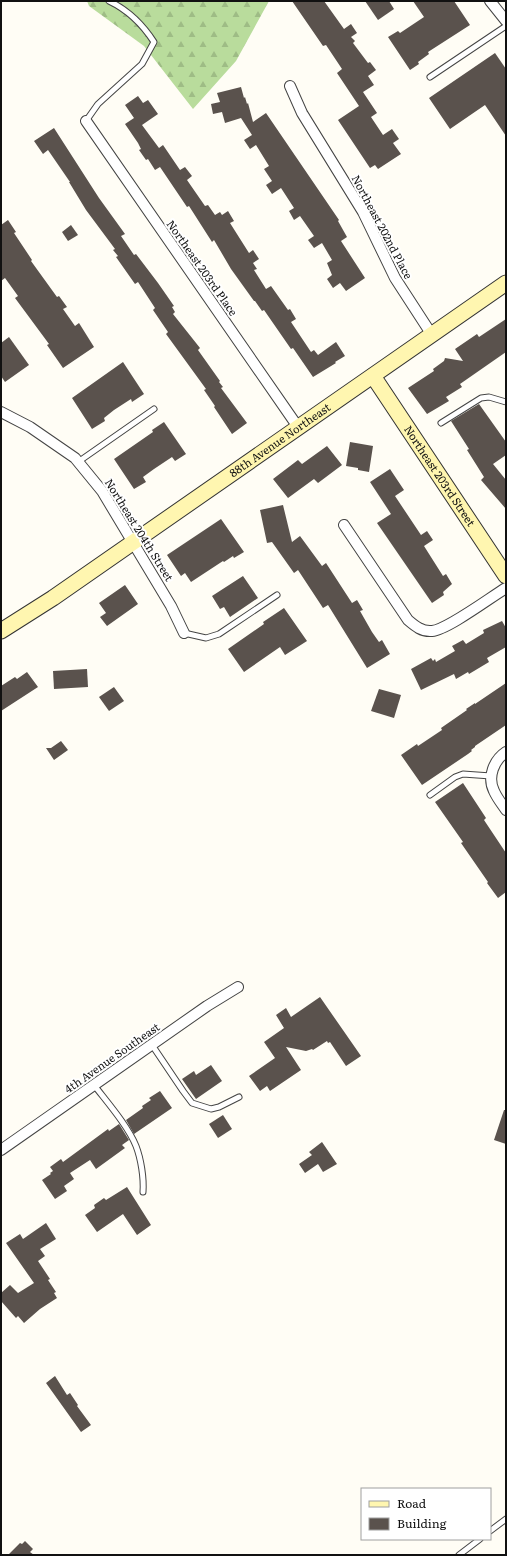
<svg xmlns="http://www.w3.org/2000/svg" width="507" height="1556" viewBox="0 0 507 1556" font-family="Literata,serif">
<defs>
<pattern id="forest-firs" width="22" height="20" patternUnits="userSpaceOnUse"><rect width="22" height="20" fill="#b9dc9c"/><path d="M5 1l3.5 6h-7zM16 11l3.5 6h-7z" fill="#9ebc85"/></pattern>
</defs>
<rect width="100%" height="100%" fill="#fffdf5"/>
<!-- forest -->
<polygon fill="url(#forest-firs)" points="87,1 269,1 236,61 193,109 144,46 89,6"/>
<!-- building -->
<g fill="#5a524d">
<polygon points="292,1 324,1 344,29 351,24 357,33 351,37 355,41 353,43 368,63 370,62 376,70 368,76 374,85 363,92 377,113 371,117 383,135 392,129 399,139 393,143 401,154 378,169 375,165 370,168 338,120 359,106 337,73 342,69 326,45 323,46"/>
<polygon points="365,1 389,1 394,9 378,20"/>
<polygon points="413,1 454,1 470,25 428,52 429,54 418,62 419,64 410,70 388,37 398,31 400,33 424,17"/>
<polygon points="495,53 506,69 506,136 485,105 450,129 429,98"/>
<polygon points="241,87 244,98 245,97 247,104 248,103 253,122 266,113 339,220 338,221 347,237 341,241 365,278 346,291 340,283 333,288 327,279 332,275 327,263 332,260 322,243 314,248 308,240 314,236 300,216 294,220 289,211 294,208 281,188 272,194 266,185 272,181 264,169 269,166 256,145 250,149 244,140 252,135 241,118 225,123 222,112 213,114 211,104 220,102 217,93"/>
<polygon points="138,96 143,103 148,100 158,114 142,125 159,148 163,145 180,170 185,167 192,176 187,180 205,206 208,205 215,215 220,212 222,215 228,211 234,221 230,223 249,253 253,250 259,259 253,263 257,269 254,270 266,289 271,286 288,310 290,309 296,319 291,322 311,352 314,350 318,355 336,342 345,356 335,362 336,363 313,377 293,348 291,349 264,310 262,311 255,301 254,301 231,269 214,240 212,242 189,206 187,207 160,167 155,170 148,159 146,160 139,150 141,149 138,143 125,124 134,118 125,105"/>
<polygon points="54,128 99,198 125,234 121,236 134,255 136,254 158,283 174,306 172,307 175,312 173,314 200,348 198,350 220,381 219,382 223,387 221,388 247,423 232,434 214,407 215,406 204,390 206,389 166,334 168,332 153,310 155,308 138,282 135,284 116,257 118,256 113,250 115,249 86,210 69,182 70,182 48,150 43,154 34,141"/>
<polygon points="8,220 16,232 14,233 32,260 31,261 57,297 59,296 67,307 63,309 75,326 79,323 94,347 63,368 47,345 49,344 15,298 18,296 5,278 1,281 1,225"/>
<polygon points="71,225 78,235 68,241 62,232"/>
<polygon points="506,319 506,352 460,384 462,387 446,397 449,401 427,414 408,388 434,371 433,369 444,361 445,358 463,361 455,349 477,334 479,337"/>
<polygon points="9,337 29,365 5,382 1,376 1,343"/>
<polygon points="123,362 144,394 132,402 131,399 114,410 104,418 105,421 92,429 72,398"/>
<polygon points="479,404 506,442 506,455 493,464 506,480 506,509 481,480 484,477 467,450 469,449 451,421"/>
<polygon points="164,422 186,454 175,461 172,457 154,469 143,477 146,482 134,489 114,459 153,432 152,430"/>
<polygon points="350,442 373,446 369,472 358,470 358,468 346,466"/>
<polygon points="327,446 342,465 318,483 314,479 288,498 273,479 298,460 302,464"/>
<polygon points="390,469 404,490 395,496 421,535 427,531 433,540 424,546 443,576 446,574 452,584 443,592 444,595 432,603 377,523 391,514 370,482"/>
<polygon points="283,505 292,542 300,536 322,566 326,563 352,603 357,600 363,610 360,611 372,632 379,642 382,640 390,654 367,668 328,605 323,608 298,570 294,573 272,542 267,543 260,510"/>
<polygon points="221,519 244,552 234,558 233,556 224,562 223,561 191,582 185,573 181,576 167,555"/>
<polygon points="243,576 258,598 230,617 224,607 220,609 212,596"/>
<polygon points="125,585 138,604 107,626 100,617 106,613 99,603"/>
<polygon points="284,608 307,641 285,655 280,647 244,672 228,649 264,624 263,622"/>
<polygon points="502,621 506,628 506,647 487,658 489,662 469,674 468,672 456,679 454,674 421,690 411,669 431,658 433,661 435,659 436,662 455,651 452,646 463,640 466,644 484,633 483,630"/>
<polygon points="87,669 88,687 54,689 53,671"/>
<polygon points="27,672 38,687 1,711 1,686 15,677 17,679"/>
<polygon points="506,683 506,725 475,746 475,747 471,750 472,751 468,754 422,785 401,755 417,744 418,746 442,730 441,728 467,710 466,709 475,703 475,704"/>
<polygon points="114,687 124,701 109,711 99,697"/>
<polygon points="379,689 401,695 394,718 371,711"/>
<polygon points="61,741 68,750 54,760 46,748 51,748"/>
<polygon points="463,783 486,818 484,820 506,853 506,892 498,898 487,883 488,882 461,843 463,842 435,802"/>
<polygon points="320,997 361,1056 346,1066 330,1042 328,1043 327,1041 313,1050 312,1049 306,1051 286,1047 301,1070 270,1091 267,1086 260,1091 249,1076 275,1058 264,1042 284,1028 276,1015 286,1008 291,1017"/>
<polygon points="211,1065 222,1081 196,1099 182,1079 194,1071 196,1075"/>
<polygon points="160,1091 172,1108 134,1134 126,1120 143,1108 142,1106 151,1100 149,1098"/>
<polygon points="504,1110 506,1110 506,1144 494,1140"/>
<polygon points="223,1115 232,1129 218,1138 209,1124"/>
<polygon points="119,1124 129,1140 122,1145 125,1148 96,1169 90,1160 70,1173 74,1179 64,1186 67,1191 55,1199 42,1180 51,1174 50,1173 53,1171 50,1167 61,1159 63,1162 108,1129 109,1131"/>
<polygon points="322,1142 337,1164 323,1172 318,1164 305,1173 299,1164 312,1155 309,1152"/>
<polygon points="127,1187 151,1225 137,1235 123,1214 97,1232 85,1215 95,1208 94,1205 104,1198 106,1200"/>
<polygon points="46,1223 56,1239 40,1249 45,1256 38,1261 50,1279 48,1280 56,1292 54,1293 57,1298 40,1309 24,1323 18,1316 16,1318 1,1301 1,1293 10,1285 18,1293 34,1283 6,1243 20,1234 23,1239"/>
<polygon points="55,1376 67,1395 70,1393 78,1405 77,1406 91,1425 81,1432 46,1383"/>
<polygon points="25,1541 33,1549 30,1552 34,1555 8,1555 20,1543 22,1544"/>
</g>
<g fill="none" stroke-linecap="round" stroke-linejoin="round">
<!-- lane casing -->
<g stroke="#444" stroke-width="7">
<g id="lane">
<polyline points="430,77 506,26"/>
<path d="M86,121L98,104L142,64L154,42C143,25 128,10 109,1"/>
<polyline points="441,423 481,398 489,397 506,402"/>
<polyline points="78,462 154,409"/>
<polyline points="184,633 206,638 219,634 277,595"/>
<polyline points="430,795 455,777 463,774 491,776"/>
<polyline points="152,1045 183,1091 192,1103 211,1109 219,1107 239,1097"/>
<path d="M94,1085C107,1102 128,1126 136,1146C141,1159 144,1178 143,1192"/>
<polyline points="490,1531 506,1519"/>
<polyline points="459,1555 480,1539"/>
</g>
</g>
<!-- street casing -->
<g stroke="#444" stroke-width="12">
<g id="street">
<polyline points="490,1 506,21"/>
<polyline points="290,86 302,113 363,212 395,278 432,335"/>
<polyline points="86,121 298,427"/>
<polyline points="1,412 30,427 75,458 102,491 171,606 184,633"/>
<path d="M344,525L408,620C415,626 422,632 432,631C447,630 491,597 506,588"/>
<path d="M506,752C494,760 487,777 494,791C497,798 502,804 506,810"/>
<polyline points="1,1150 207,1006 238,987"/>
</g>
</g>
<!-- secondary casing -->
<g stroke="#333" stroke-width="17">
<g id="secondary">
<path id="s1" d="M373,376L506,576"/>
<path id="s2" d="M1,631L53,598L506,283"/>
</g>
</g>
<!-- lane -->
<use href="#lane" stroke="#fff" stroke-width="5"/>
<!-- street -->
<use href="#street" stroke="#fff" stroke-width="10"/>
<!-- secondary -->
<use href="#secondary" stroke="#fff6b0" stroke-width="15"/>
</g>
<g text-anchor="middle" stroke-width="4" stroke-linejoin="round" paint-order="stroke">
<!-- street labels -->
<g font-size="11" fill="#111" stroke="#fff">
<text transform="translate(382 227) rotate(62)" y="4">Northeast 202nd Place</text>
<text transform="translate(202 268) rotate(55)" y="4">Northeast 203rd Place</text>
<text dy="4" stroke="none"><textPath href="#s2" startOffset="338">88th Avenue Northeast</textPath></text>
<text dy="4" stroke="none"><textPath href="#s1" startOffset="120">Northeast 203rd Street</textPath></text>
<text transform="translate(139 530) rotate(58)" y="4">Northeast 204th Street</text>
<text transform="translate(112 1058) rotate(-35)" y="4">4th Avenue Southeast</text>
</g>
</g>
<!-- border -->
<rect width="507" height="1556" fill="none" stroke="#111111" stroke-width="4"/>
<!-- legend -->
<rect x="361" y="1488" width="130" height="52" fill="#ffffff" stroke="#a0a0a0"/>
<rect x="369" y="1501" width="20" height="6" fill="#fff6b0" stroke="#a0a0a0"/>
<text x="397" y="1508" font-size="12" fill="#111111">Road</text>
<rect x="369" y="1518" width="20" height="12" fill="#5a524d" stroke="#a0a0a0"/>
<text x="397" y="1528" font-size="12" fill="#111111">Building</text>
</svg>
